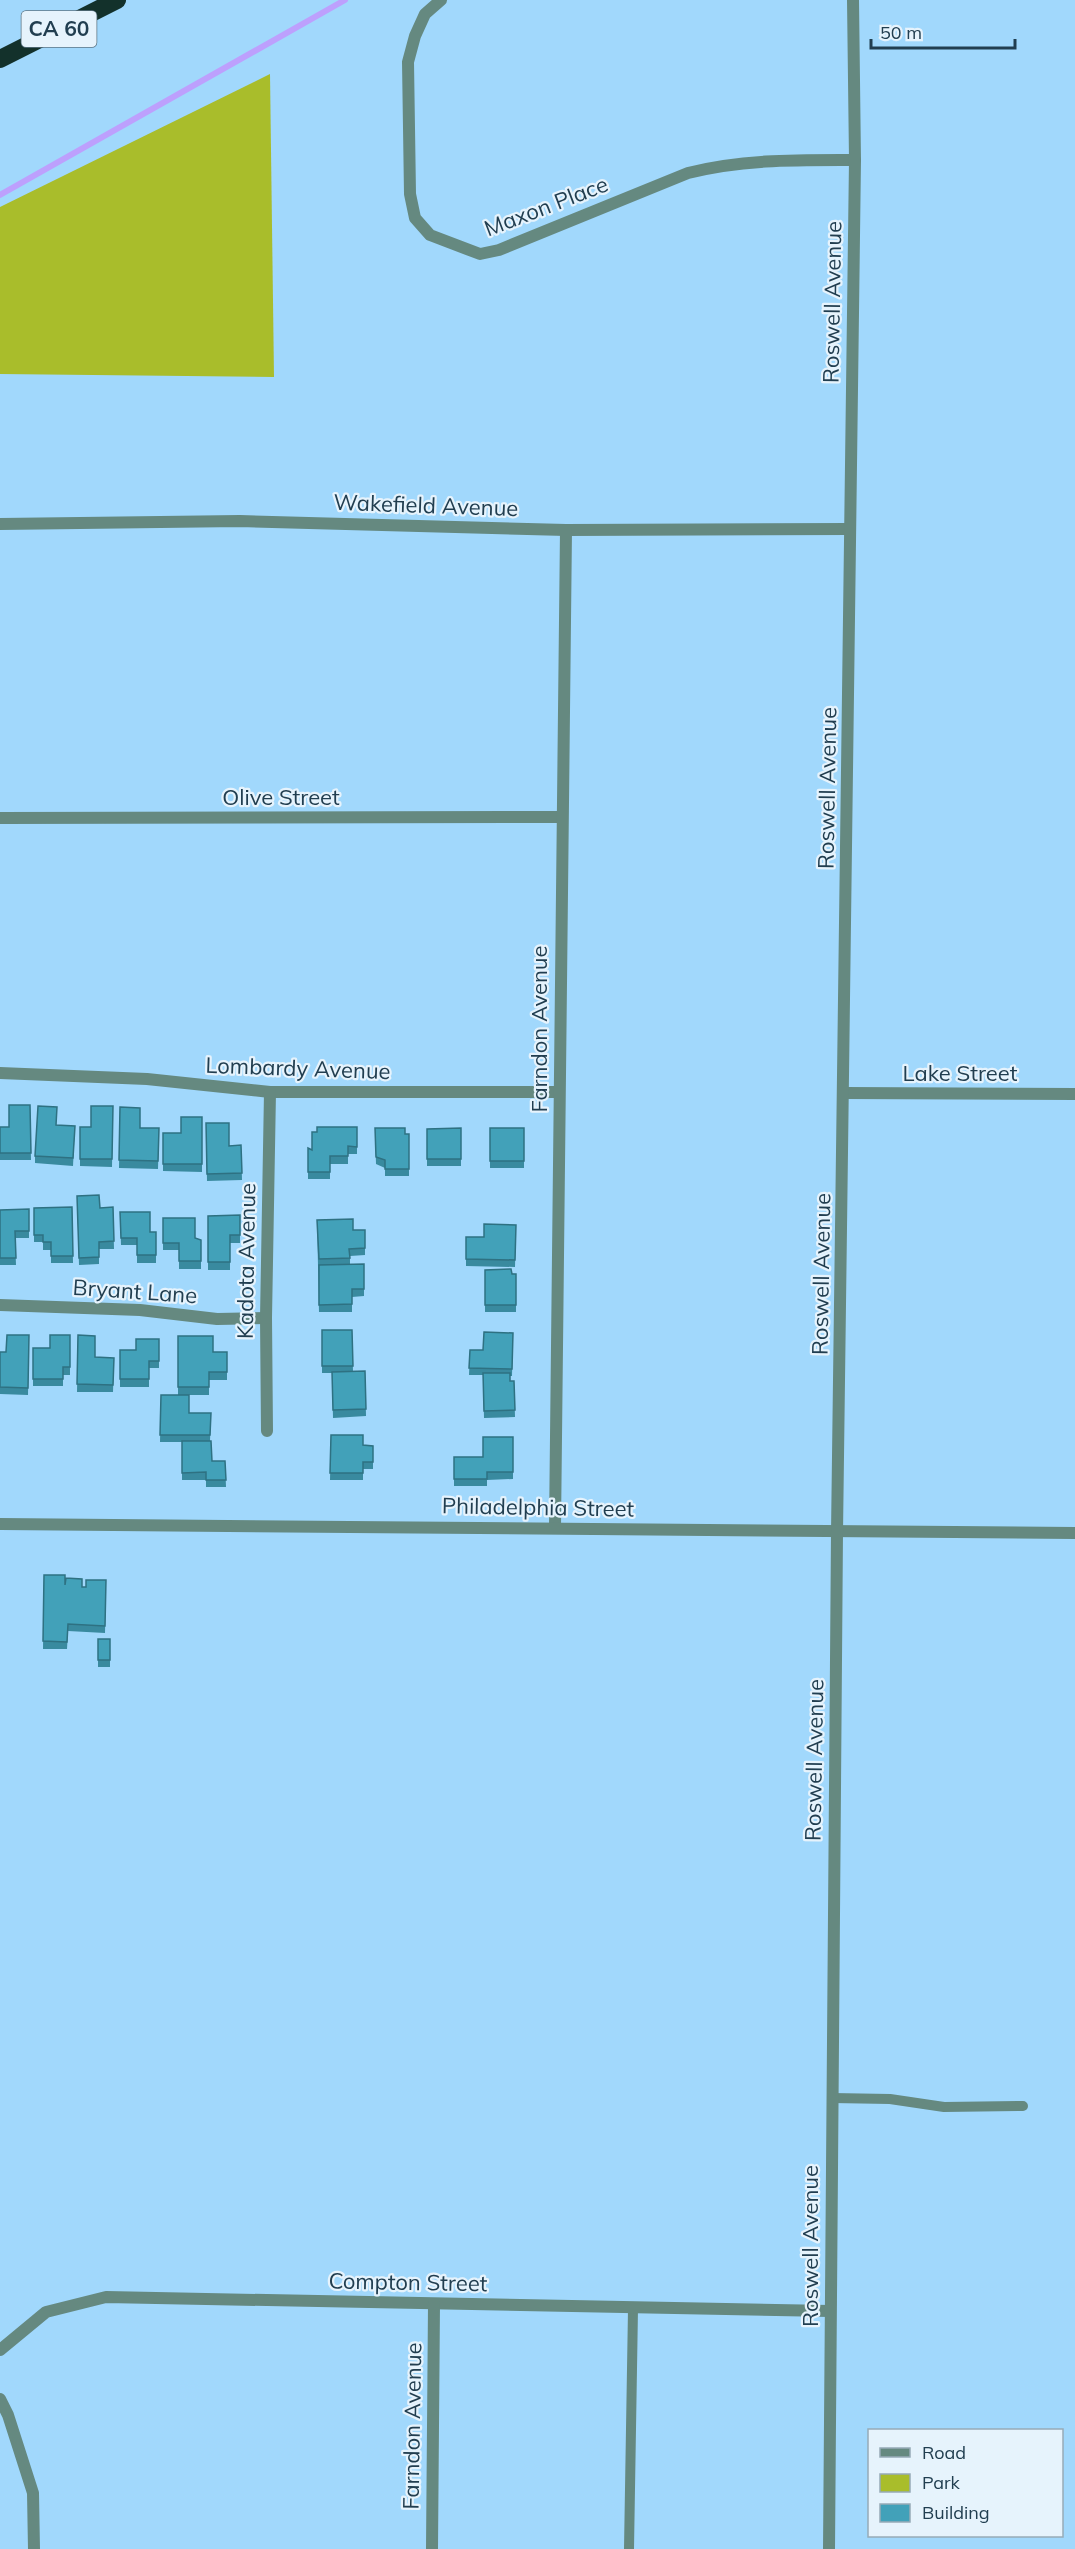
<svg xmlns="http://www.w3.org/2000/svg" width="1075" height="2549" viewBox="0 0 1075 2549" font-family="Mulish,sans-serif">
<rect width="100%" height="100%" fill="#a1d8fc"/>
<!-- green -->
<polygon fill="#a9bd2b" points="270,74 274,377 0,374 0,207"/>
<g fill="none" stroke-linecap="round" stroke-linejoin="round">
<!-- stream -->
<polyline stroke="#bda0fd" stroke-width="6" points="0,195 345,0"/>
<!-- service -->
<g stroke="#658980" stroke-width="10">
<polyline points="832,2098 890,2099 944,2107 1023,2106"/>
<polyline points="629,2549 633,2309"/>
</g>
<!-- minor -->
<g stroke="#658980" stroke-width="12">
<path d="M441,0L425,14L415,36L408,62L410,194L415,218L430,235L480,254L499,250L688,173C742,159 799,160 855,160"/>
<polyline points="0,524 240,521 566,530 850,529"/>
<polyline points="0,818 561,817"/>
<polyline points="0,1073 147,1079 270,1092 559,1092"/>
<polyline points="844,1093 1075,1094"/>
<polyline points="0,1305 140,1310 217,1319 266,1318"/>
<polyline points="267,1431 266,1318 270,1092"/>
<polyline points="555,1528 566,530"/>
<polyline points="0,2350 46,2312 106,2297 830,2311"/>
<polyline points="0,2399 8,2415 33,2493 34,2549"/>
<polyline points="432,2549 434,2304"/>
</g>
<!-- tertiary -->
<g stroke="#658980" stroke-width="12">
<polyline points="0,1524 1075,1533"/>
<polyline points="829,2549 837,1533 855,160 853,0"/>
</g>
<!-- motorway -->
<polyline stroke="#13312b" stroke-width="18" points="0,59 117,0"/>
</g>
<!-- wall -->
<g fill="#398a9f">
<polygon points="30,1105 31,1160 0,1160 0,1127 9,1127"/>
<polygon points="113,1106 112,1167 80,1166 80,1127 91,1127"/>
<polygon points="120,1107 140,1128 159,1128 158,1169 119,1168"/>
<polygon points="202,1117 202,1172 163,1171 163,1133 181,1133"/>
<polygon points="206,1123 229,1146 241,1145 242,1180 207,1181"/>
<polygon points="57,1125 75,1126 73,1166 35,1163 35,1156"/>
<polygon points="357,1127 357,1154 348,1154 348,1164 330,1164 330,1179 308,1179 308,1148 312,1150 317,1132"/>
<polygon points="375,1128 405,1134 409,1134 409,1176 385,1176 385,1168 376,1164"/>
<polygon points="461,1128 461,1166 427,1166 427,1129"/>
<rect x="490" y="1128" width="34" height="40"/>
<polygon points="77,1196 100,1208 113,1207 114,1249 99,1249 99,1264 79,1265"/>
<polygon points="72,1207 73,1263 51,1263 51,1250 43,1250 43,1242 34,1242 34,1208"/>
<polygon points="29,1209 29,1238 15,1238 16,1265 0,1265 0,1210"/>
<polygon points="120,1212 150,1232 156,1232 156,1263 137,1263 137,1245 121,1245"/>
<polygon points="240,1215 240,1243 230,1243 230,1270 208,1270 208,1216"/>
<polygon points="163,1218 195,1238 201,1240 201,1269 179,1269 179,1250 163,1250"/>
<polygon points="317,1220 353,1230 365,1230 365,1255 350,1256 350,1264 364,1264 364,1296 352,1297 352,1312 319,1312"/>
<polygon points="516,1225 515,1267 466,1266 466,1237 484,1237"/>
<polygon points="485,1270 516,1274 516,1312 485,1312"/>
<polygon points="322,1330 352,1330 353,1372 365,1371 366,1416 333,1418 332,1373 322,1373"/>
<polygon points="513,1333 512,1376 510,1376 510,1381 514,1381 515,1417 484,1418 483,1375 469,1375 470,1350 483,1350"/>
<polygon points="29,1335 28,1395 0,1394 0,1352 6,1352"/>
<polygon points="70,1335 70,1375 63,1375 63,1386 33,1386 33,1348 50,1348"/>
<polygon points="78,1335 95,1357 114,1358 113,1392 77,1392"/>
<polygon points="178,1336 213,1352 227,1352 227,1380 209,1380 209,1395 178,1395"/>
<polygon points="159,1339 159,1368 149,1368 149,1387 120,1387 120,1350 136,1350"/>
<polygon points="161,1395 189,1413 211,1413 210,1441 212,1461 225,1461 226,1487 206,1487 206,1480 182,1480 182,1442 160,1442"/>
<polygon points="331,1435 363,1445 373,1446 373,1469 363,1469 363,1480 330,1480"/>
<polygon points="513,1437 513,1479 487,1480 487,1486 454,1486 454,1457 483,1457"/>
<polygon points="44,1575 65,1584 82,1587 86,1587 106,1580 105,1633 68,1631 67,1649 43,1649"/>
<rect x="98" y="1639" width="12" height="28"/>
</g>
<!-- building -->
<g fill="#42a1b9" stroke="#2e7182" stroke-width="1.5">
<polygon points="9,1105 30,1105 31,1153 0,1153 0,1127 9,1127"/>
<polygon points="38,1106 57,1107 56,1125 75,1126 73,1158 35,1156"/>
<polygon points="91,1106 113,1106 112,1159 80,1159 80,1127 91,1127"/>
<polygon points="120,1107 140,1108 140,1128 159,1128 158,1161 119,1160"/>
<polygon points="181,1117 202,1117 202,1164 163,1164 163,1133 181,1133"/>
<polygon points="206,1123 229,1123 229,1146 241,1145 242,1173 207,1174"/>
<polygon points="317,1127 357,1127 357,1147 348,1146 348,1156 330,1156 330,1172 308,1172 308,1148 312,1150 312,1132 317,1132"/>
<polygon points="375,1128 405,1128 405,1134 409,1134 409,1169 385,1169 385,1160 376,1157"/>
<polygon points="461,1128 461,1159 427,1159 427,1129"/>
<rect x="490" y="1128" width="34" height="33"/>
<polygon points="99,1195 100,1208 113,1207 114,1241 99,1242 99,1257 79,1258 77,1196"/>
<polygon points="72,1207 73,1256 51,1256 51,1242 43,1242 43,1235 34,1235 34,1208"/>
<polygon points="29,1209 29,1231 15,1231 16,1258 0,1258 0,1210"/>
<polygon points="120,1212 150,1212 150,1232 156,1232 156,1255 137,1255 137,1238 121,1238"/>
<polygon points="240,1215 240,1235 230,1235 230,1262 208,1262 208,1216"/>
<polygon points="163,1218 195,1218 195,1238 201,1240 201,1261 179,1261 179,1243 163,1243"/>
<polygon points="353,1219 353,1230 365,1230 365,1248 349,1249 350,1258 319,1259 317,1220"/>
<polygon points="484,1224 516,1225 515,1260 466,1259 466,1237 484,1237"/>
<polygon points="364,1264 364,1289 352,1289 352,1304 319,1305 319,1265"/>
<polygon points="511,1269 512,1274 516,1274 516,1305 485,1305 485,1270"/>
<polygon points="322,1330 352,1330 353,1366 322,1366"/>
<polygon points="484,1332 513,1333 512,1369 469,1368 470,1350 483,1350"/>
<polygon points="7,1335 29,1335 28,1388 0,1387 0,1352 6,1352"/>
<polygon points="50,1335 70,1335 70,1367 63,1367 63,1379 33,1379 33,1348 50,1348"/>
<polygon points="78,1335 95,1336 95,1357 114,1358 113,1385 77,1384"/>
<polygon points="178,1336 213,1336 213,1352 227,1352 227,1372 209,1372 209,1387 178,1387"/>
<polygon points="136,1339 159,1339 159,1361 149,1361 149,1379 120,1379 120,1350 136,1350"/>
<polygon points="365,1371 366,1409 333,1410 332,1372"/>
<polygon points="483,1373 510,1373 510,1381 514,1381 515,1410 484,1411"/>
<polygon points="161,1395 189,1395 189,1413 211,1413 210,1435 160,1435"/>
<polygon points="331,1435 363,1435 363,1445 373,1446 373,1462 363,1462 363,1473 330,1473"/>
<polygon points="483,1437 513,1437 513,1472 487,1472 487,1479 454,1479 454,1457 483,1457"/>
<polygon points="182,1441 211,1441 212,1461 225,1461 226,1480 206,1480 206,1472 182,1473"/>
<polygon points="44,1575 65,1575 65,1585 66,1578 82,1579 82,1587 86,1587 86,1580 106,1580 105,1626 68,1624 67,1642 43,1641"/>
<rect x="98" y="1639" width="12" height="21"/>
</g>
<g text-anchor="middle" stroke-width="4.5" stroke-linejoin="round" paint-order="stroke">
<!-- shield labels -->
<rect fill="#e6f3fc" stroke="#5c7484" stroke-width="1.5" x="21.5" y="11" width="75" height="36" rx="4.5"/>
<g font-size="21" font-weight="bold" fill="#213e50">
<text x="59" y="36">CA 60</text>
</g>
<!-- street labels -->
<g font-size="22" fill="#213e50" stroke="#e6f3fc">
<text transform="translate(546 206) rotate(-21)" y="8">Maxon Place</text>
<text transform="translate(832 302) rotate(-89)" y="8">Roswell Avenue</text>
<text transform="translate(426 505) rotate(2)" y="8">Wakefield Avenue</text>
<text transform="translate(827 788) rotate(-89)" y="8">Roswell Avenue</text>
<text x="281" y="805">Olive Street</text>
<text transform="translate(539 1029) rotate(-90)" y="8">Farndon Avenue</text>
<text transform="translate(298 1068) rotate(2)" y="8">Lombardy Avenue</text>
<text x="960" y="1081">Lake Street</text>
<text transform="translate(246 1261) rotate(-89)" y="8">Kadota Avenue</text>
<text transform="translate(821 1274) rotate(-89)" y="8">Roswell Avenue</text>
<text transform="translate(135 1291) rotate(4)" y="8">Bryant Lane</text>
<text transform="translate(538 1507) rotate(1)" y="8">Philadelphia Street</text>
<text transform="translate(814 1760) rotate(-89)" y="8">Roswell Avenue</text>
<text transform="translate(810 2246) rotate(-90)" y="8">Roswell Avenue</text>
<text transform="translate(408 2282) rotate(1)" y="8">Compton Street</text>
<text transform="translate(412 2426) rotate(-89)" y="8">Farndon Avenue</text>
</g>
</g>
<!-- legend -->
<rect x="868" y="2429" width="195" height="108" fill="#e6f3fc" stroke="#97abb7" stroke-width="1.5"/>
<rect x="880" y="2448" width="30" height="9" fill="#658980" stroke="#97abb7" stroke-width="1.5"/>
<text x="922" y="2459" font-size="18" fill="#213e50">Road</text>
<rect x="880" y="2474" width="30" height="18" fill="#a9bd2b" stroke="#97abb7" stroke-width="1.5"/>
<text x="922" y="2489" font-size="18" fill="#213e50">Park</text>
<rect x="880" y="2504" width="30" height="18" fill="#42a1b9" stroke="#97abb7" stroke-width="1.5"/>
<text x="922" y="2519" font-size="18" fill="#213e50">Building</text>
<!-- scale -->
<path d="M871 39v9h144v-9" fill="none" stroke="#213e50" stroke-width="3"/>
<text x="880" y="39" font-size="18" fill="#213e50" stroke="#e6f3fc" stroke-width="4.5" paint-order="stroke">50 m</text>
</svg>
